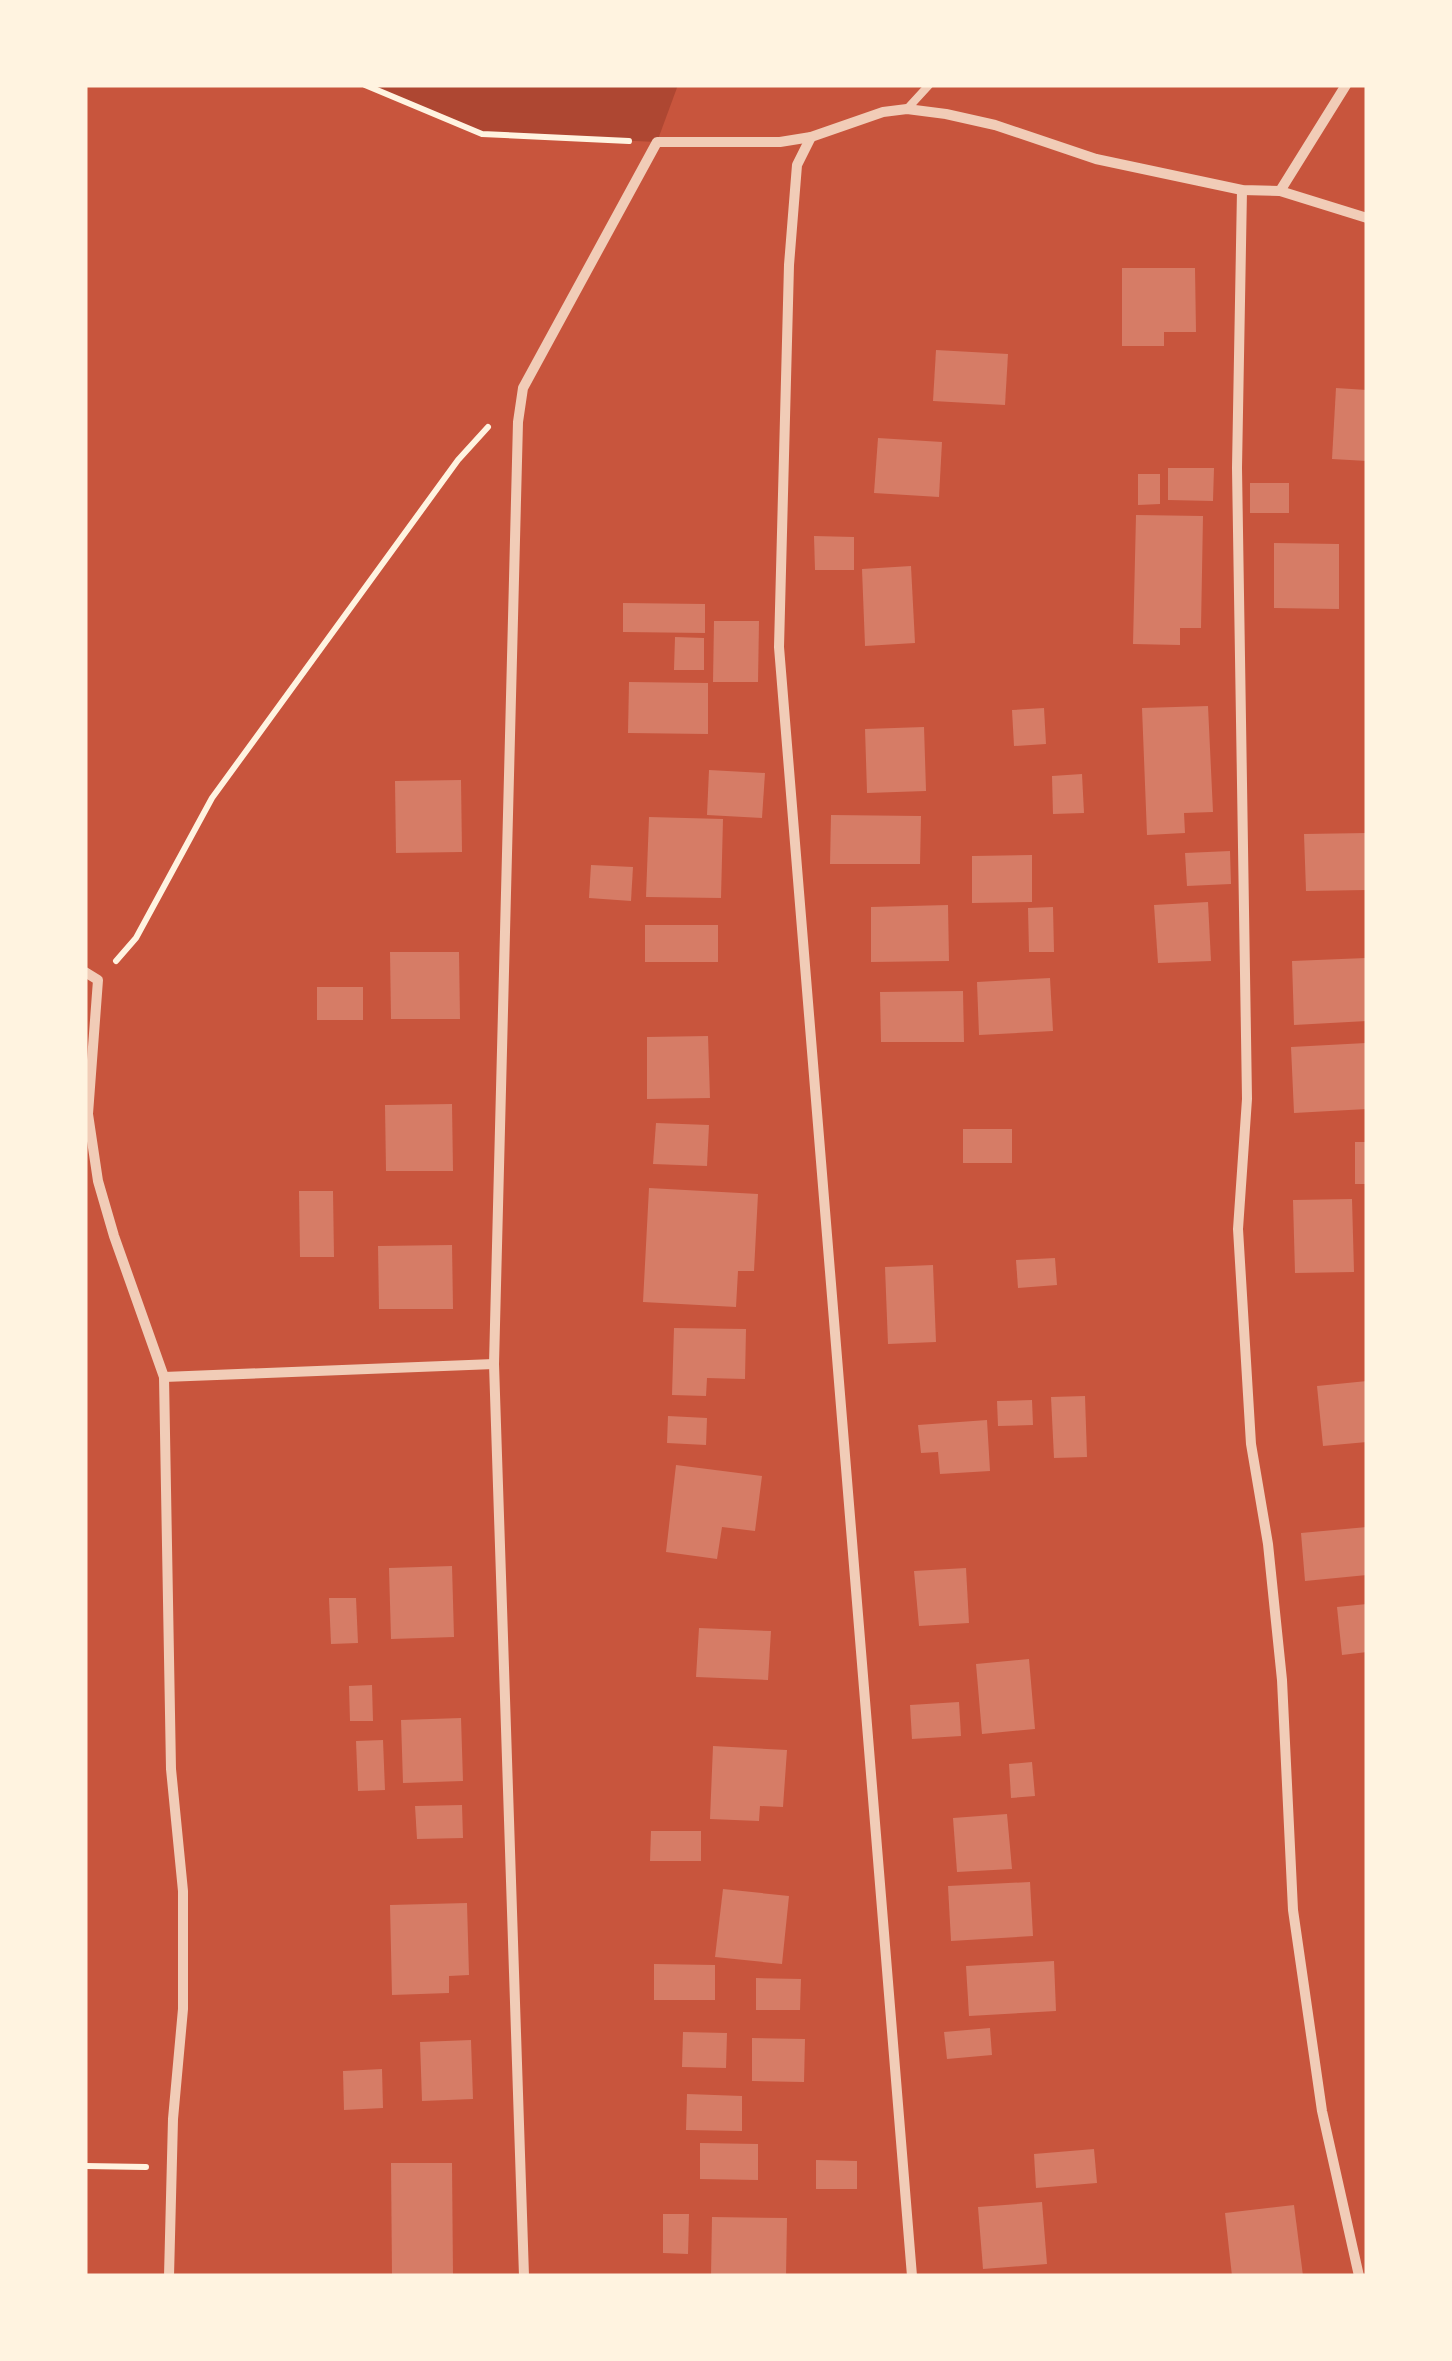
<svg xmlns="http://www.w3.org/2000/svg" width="1452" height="2361" viewBox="0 0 1452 2361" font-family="Inter,sans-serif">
<rect width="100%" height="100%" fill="#c8553d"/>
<!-- green -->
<polygon fill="#ae4732" points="365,85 678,85 657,142 482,134"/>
<!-- building -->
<g fill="#d67c66">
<polygon points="1122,268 1195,268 1196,332 1164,332 1164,346 1122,346"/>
<polygon points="936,350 1008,354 1005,405 933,401"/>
<polygon points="1336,388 1367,390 1367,461 1332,459"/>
<polygon points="878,438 942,442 939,497 874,493"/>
<polygon points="1168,468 1214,468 1213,501 1168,500"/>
<polygon points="1138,474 1160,474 1160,504 1138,505"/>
<rect x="1250" y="483" width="39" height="30"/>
<polygon points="1136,515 1203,516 1201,628 1180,628 1180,645 1133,644"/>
<polygon points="814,536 854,537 854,570 815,570"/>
<polygon points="1274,543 1339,544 1339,609 1274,608"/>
<polygon points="911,566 915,643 865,646 862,569"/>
<polygon points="623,603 705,604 705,633 623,632"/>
<polygon points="714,621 759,621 758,682 713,682"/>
<polygon points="675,637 704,638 704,670 674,670"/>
<polygon points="629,682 708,683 708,734 628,733"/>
<polygon points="1208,706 1213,812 1184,813 1185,833 1147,835 1142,708"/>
<polygon points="1044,708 1046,744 1014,746 1012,710"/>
<polygon points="924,727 926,791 867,793 865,729"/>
<polygon points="709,770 765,773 762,818 707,815"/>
<polygon points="1082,774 1084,813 1053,814 1052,776"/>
<polygon points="461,780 462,852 396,853 395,781"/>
<polygon points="831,815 921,816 920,864 830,864"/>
<polygon points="649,817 723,819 721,898 646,897"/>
<polygon points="1367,833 1367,890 1306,891 1304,834"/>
<polygon points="1230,851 1231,884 1187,886 1185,853"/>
<polygon points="1032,855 1032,902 972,903 972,856"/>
<polygon points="591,865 633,867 631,901 589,898"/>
<polygon points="1208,902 1211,961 1158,963 1154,905"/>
<polygon points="948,905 949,961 871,962 871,907"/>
<polygon points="1053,907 1054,952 1029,952 1028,908"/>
<rect x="645" y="925" width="73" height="37"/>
<polygon points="390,952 459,952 460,1019 391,1019"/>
<polygon points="1366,958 1367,1021 1294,1025 1292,961"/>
<polygon points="1050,978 1053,1031 979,1035 977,982"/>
<rect x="317" y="987" width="46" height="33"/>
<polygon points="963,991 964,1042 881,1042 880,992"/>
<polygon points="708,1036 710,1098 647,1099 647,1037"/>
<polygon points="1366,1043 1367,1109 1294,1113 1291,1047"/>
<polygon points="452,1104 453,1171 386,1171 385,1105"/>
<polygon points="656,1123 709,1125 707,1166 653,1164"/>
<rect x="963" y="1129" width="49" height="34"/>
<rect x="1355" y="1142" width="12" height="42"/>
<polygon points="649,1188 758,1194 754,1271 738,1271 736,1307 643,1302"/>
<polygon points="299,1191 333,1191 334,1257 300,1257"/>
<polygon points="1352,1199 1354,1272 1295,1273 1293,1200"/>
<polygon points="452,1245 453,1309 379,1309 378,1246"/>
<polygon points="1055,1258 1057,1285 1018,1288 1016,1260"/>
<polygon points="933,1265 936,1342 888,1344 885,1267"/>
<polygon points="674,1328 746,1329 745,1379 707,1378 706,1396 672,1395"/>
<polygon points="1367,1381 1367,1442 1323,1446 1317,1386"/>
<polygon points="1085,1396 1087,1457 1054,1458 1051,1397"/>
<polygon points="1032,1400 1033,1425 998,1426 997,1401"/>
<polygon points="668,1416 707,1418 706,1445 667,1443"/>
<polygon points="987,1420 990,1471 940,1474 938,1452 921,1453 918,1425"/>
<polygon points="676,1465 762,1476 755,1531 722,1527 717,1559 666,1552"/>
<polygon points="1367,1527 1367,1575 1305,1581 1301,1533"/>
<polygon points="452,1566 454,1637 391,1639 389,1568"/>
<polygon points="966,1568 969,1623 919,1626 914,1571"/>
<polygon points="329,1598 356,1598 358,1643 331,1644"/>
<polygon points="1367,1604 1367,1652 1342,1655 1337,1607"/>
<polygon points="699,1628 771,1631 768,1680 696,1677"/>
<polygon points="1029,1659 1035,1729 982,1734 976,1664"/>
<polygon points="372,1685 373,1721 350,1721 349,1686"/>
<polygon points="959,1702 961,1736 912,1739 910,1705"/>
<polygon points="461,1718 463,1781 403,1783 401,1720"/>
<polygon points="383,1740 385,1790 358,1791 356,1741"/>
<polygon points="713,1746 787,1750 783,1807 760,1806 759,1821 710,1819"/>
<polygon points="1032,1762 1035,1796 1011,1798 1009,1764"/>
<polygon points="462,1805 463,1838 417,1839 415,1806"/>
<polygon points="1007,1814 1012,1869 957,1872 953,1818"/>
<polygon points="651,1831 701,1831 701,1861 650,1861"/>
<polygon points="1030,1882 1033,1936 951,1941 948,1886"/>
<polygon points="723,1889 789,1896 782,1964 715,1957"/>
<polygon points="467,1903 469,1975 449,1976 449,1993 392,1995 390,1905"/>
<polygon points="1054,1961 1056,2011 969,2016 966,1966"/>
<polygon points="654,1964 715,1965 715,2000 654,2000"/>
<polygon points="756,1978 801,1979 800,2010 756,2010"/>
<polygon points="990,2028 992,2055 947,2059 944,2032"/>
<polygon points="683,2032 727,2033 726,2068 682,2067"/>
<polygon points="752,2038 805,2039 804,2082 752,2081"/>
<polygon points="471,2040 473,2099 422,2101 420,2042"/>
<polygon points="382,2069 383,2108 344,2110 343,2071"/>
<polygon points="687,2094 742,2096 742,2131 686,2130"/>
<polygon points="700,2143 758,2144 758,2180 700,2179"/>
<polygon points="1094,2149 1097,2183 1036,2188 1034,2154"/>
<polygon points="816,2160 857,2161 857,2189 816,2189"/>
<polygon points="391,2163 452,2163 453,2276 392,2276"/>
<polygon points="1042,2202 1047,2264 983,2269 978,2207"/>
<polygon points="1294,2205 1303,2276 1232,2276 1225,2213"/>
<polygon points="663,2214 689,2214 688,2254 663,2253"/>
<polygon points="712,2217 787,2218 786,2276 711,2276"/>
</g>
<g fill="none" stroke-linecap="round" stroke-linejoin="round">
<!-- path -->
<g stroke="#fff3e0" stroke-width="6">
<polyline points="365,85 482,134 629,141"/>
<polyline points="116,961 136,938 212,798 458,460 488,427"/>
<polyline points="85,2166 146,2167"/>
</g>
<!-- service -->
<polyline stroke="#f1ccb7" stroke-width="8" points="907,109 929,85"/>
<!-- minor -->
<g stroke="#f1ccb7" stroke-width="10">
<polyline points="811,137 797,165 789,265 779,647 912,2276"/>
<polyline points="1242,190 1237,468 1247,1099 1238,1229 1251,1444 1268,1544 1282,1680 1293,1910 1322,2111 1359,2276"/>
<polyline points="1280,191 1346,85"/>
<polyline points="85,972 98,980 88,1114 98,1181 114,1236 164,1377 171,1769 183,1891 183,2009 173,2119 169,2276"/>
<polyline points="164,1377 494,1364"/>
<polyline points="524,2276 494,1364 518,422 523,388 657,142 780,142 811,137 883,112 907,109 946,114 995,125 1096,159 1242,190 1280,191 1367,218"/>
</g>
</g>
<!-- border -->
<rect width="1452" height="2361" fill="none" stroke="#fff3e0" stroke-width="175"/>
</svg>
